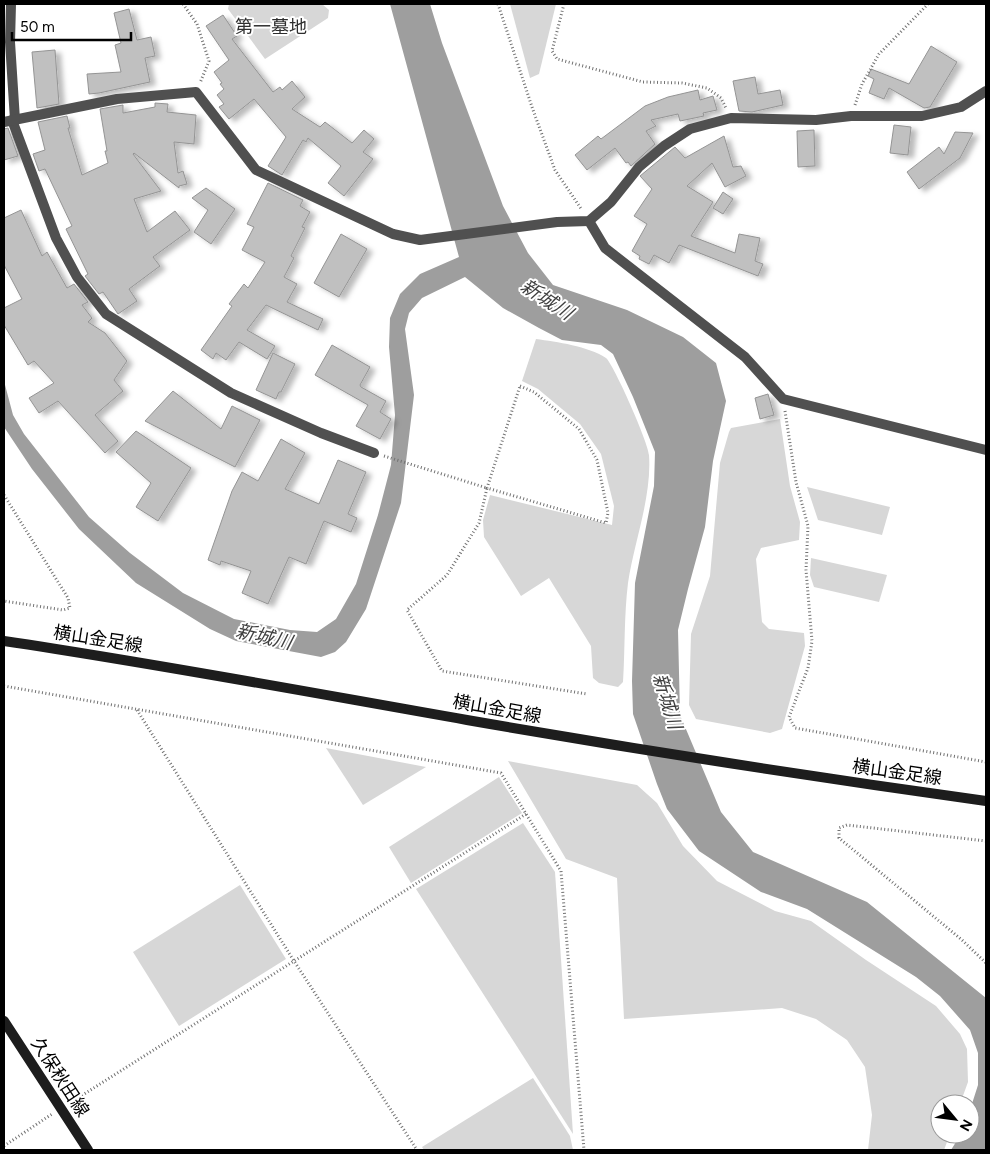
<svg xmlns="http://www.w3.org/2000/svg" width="990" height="1154" viewBox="0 0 990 1154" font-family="Figtree,'Noto Sans JP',sans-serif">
<defs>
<filter id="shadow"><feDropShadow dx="5.5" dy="3" stdDeviation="2.5" flood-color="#0004"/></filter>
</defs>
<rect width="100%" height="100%" fill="#fff"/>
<!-- green -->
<g fill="#d7d7d7">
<polygon points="229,4 322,4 329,10 328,18 265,59 228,9"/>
<polygon points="510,4 556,4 539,74 530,78"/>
<path d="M536,339C557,342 588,346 606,358C614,365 649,444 649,455C652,497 634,542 628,583C624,615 625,650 623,682L618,687L599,683L593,678L591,646L549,578L521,596L484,537L483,520L490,495L612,525L614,506L601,454L580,424L538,389L522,381Z"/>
<polygon points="780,419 790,486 800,522 799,540 761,548 756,559 762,622 769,629 804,633 805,646 782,729 770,733 696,719 689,705 691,634 710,576 720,463 729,432 731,428"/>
<polygon points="807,487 890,507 882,535 818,520"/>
<polygon points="811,558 887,575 879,602 814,587 810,575"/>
<polygon points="326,748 426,767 363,805"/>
<polygon points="508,761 637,785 657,803 683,846 717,881 775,911 811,921 866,960 936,1006 960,1034 967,1049 968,1082 960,1104 940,1104 940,1134 950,1134 944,1150 868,1150 872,1115 865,1067 847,1040 816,1019 782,1008 624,1019 617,878 566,859"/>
<polygon points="499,777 522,813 411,883 389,847"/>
<polygon points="523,823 555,872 573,1134 416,889"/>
<polygon points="240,885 286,959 179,1026 133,952"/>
<polygon points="533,1078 570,1136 573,1150 424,1150 422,1147"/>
</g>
<!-- water -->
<polygon fill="#9e9e9e" points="390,4 430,4 442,43 503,206 528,253 553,285 627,310 683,337 716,363 726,401 713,461 705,527 688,589 678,630 680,715 721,812 753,852 867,902 986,998 985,1150 951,1150 961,1134 970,1134 970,1110 978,1085 978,1053 970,1030 940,996 916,977 807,909 761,892 699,851 667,809 657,784 633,714 632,681 635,583 654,486 655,452 633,397 613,354 601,345 562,340 539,328 503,308 465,277 422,298 409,313 405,329 414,395 401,503 366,609 346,642 335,652 321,657 236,641 210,629 136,583 79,529 32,469 4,427 4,381 13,415 24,434 89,517 130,553 183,593 234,619 290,630 317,632 336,619 356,584 378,515 391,465 395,415 389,347 390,318 400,294 420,274 459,257"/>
<!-- building -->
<g fill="#c0c0c0" stroke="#949494" filter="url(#shadow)">
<polygon points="129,9 137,40 151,37 155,56 145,58 150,82 99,93 89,94 87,74 121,72 115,45 121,43 114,13"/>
<polygon points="223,15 237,36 232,39 273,92 280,87 282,90 292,81 305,97 292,109 320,127 325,122 352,143 364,130 374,139 363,152 373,159 344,196 328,183 341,166 308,138 306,142 303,140 282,175 268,166 286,137 254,99 229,119 219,107 224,104 217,95 224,89 220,84 222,83 214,72 229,60 206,26"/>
<polygon points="931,46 957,62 930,107 924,108 889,88 884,99 869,93 874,79 868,76 871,69 909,84"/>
<polygon points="55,50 59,104 37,108 32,52"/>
<polygon points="755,77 758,94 780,90 783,105 752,112 739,111 733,81"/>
<polygon points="698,90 700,100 713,96 717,110 703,113 704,116 680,121 678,114 651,120 656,126 646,131 655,144 631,166 628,162 626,163 615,148 587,170 575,155 598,136 601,139 645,106 668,97"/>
<polygon points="155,103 168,104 167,112 196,115 194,144 174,142 178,173 183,171 187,184 179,186 179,188 134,153 133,154 161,191 134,199 147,232 175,211 190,230 153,257 160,266 129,289 137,301 118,314 103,292 99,294 85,276 88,274 66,229 72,226 45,169 39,171 33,154 45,150 38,122 67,116 70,128 68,128 82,175 108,163 105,151 107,151 100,109 123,105 123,113 155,107"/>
<polygon points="894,125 911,127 908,155 890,153"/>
<polygon points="8,128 18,156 4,160 4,129"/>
<polygon points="814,130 815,166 798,167 797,131"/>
<polygon points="955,132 973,133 960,158 919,189 907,172 939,147 944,154"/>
<polygon points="724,136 733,167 741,166 746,176 725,187 712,163 687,186 713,202 691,236 735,253 739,234 760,238 755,261 763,264 758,276 679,245 669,263 654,255 649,264 639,259 640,256 632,251 647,224 634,216 652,189 640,176 675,147 685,158"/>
<polygon points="268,183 303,200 300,206 310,212 302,227 305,228 291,256 294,258 284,277 297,284 287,302 323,319 318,330 266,305 247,330 275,346 267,359 239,342 226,360 216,353 213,359 201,350 232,306 229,304 244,284 248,288 265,262 242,250 254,227 247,224"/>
<polygon points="206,188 235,209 211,244 194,232 208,210 192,198"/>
<polygon points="723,192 733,199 723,214 713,208"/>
<polygon points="21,210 42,256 47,252 67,288 74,284 88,302 82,305 92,318 88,322 105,333 127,361 114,380 123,391 95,415 118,441 105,453 58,401 39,413 29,398 54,383 34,361 28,365 4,325 4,308 22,299 4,265 4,218"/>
<polygon points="341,234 367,249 339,297 314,283"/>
<polygon points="332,345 370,367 360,385 361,387 386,401 380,412 391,419 380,439 356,426 368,405 315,375"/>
<polygon points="273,353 295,364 281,392 279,392 276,399 256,390"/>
<polygon points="173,391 221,429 232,406 260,420 235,467 145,421"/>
<polygon points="768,394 774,415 760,419 755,398"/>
<polygon points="136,431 191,468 158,521 136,507 151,483 116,452"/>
<polygon points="281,439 305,453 285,489 319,504 338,460 366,472 348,514 357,518 351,532 324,521 306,564 289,557 268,604 242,593 251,571 221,561 220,565 208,560 232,491 242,472 258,481"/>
</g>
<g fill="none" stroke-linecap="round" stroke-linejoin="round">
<!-- path -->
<g stroke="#727272" stroke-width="3" stroke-dasharray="1 2.5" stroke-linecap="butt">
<polyline points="183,4 197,24 209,61 200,83"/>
<polyline points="498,4 533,110 555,170 582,210"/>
<polyline points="564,4 552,51 557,59 643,82 682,83 707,88 721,98 726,108"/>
<polyline points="855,105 862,84 879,54 928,4"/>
<polygon points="520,386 534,392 579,429 597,460 608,513 606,523 487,488"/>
<polyline points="785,411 796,482 808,526 806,570 812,641 808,668 789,717 795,728 986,762"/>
<polyline points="384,456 487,488 479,523 447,575 407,610 442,671 587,694"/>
<polyline points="4,495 68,598 70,608 63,610 4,601"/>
<polyline points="4,686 501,773 561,871 584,1150"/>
<polyline points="137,710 294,961 417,1150"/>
<polyline points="986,841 847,825 839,828 839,838 962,940 986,963"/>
<polyline points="70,1103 526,814"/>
<polyline points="4,1146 52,1114"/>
</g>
<!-- street -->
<g stroke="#505050" stroke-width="10">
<polyline points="11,4 10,42 15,120"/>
<polyline points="12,120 56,238 77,277 106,314 231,393 321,433 374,453"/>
<polyline points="4,122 117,99 196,92 256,170 393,234 420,240 557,222 589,221 611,202 639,167 664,146 690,129 731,118 816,120 851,116 922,116 961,107 986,91"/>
<polyline points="589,221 605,248 745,357 783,399 986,450"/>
</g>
<!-- secondary -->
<g stroke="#1d1d1d" stroke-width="10">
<path d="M4,641C159,664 313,693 467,720C640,750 813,777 986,801"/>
<polyline points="4,1021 88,1150"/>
</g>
</g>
<g text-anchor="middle" stroke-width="4" stroke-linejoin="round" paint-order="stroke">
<!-- park labels -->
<g font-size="18" fill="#2e2e2e" stroke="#fff">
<text x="271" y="33">第一墓地</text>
</g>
<!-- street labels -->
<g font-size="18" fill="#000" stroke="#fff">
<text transform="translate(98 639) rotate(9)" y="6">横山金足線</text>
<text transform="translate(497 709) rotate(10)" y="6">横山金足線</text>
<text transform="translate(897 772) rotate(8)" y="6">横山金足線</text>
<text transform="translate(60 1077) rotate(57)" y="6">久保秋田線</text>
</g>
<!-- water labels -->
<g font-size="19" font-style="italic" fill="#3f3f3f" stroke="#fff">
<text transform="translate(547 299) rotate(33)" y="7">新城川</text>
<text transform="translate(264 636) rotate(13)" y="7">新城川</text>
<text transform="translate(668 701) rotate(73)" y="7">新城川</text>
</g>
</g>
<!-- border -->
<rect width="990" height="1154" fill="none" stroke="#000000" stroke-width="10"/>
<!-- north arrow -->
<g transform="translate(955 1119) rotate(119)"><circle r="24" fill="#ffffff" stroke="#999999"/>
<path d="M0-4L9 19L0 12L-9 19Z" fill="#000000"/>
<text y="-8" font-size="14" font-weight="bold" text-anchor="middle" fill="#000000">N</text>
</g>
<!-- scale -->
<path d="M12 32v8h119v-8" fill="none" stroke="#000000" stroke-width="2.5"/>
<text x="20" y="32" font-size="15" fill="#000000" stroke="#ffffff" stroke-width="4" paint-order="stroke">50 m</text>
</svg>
